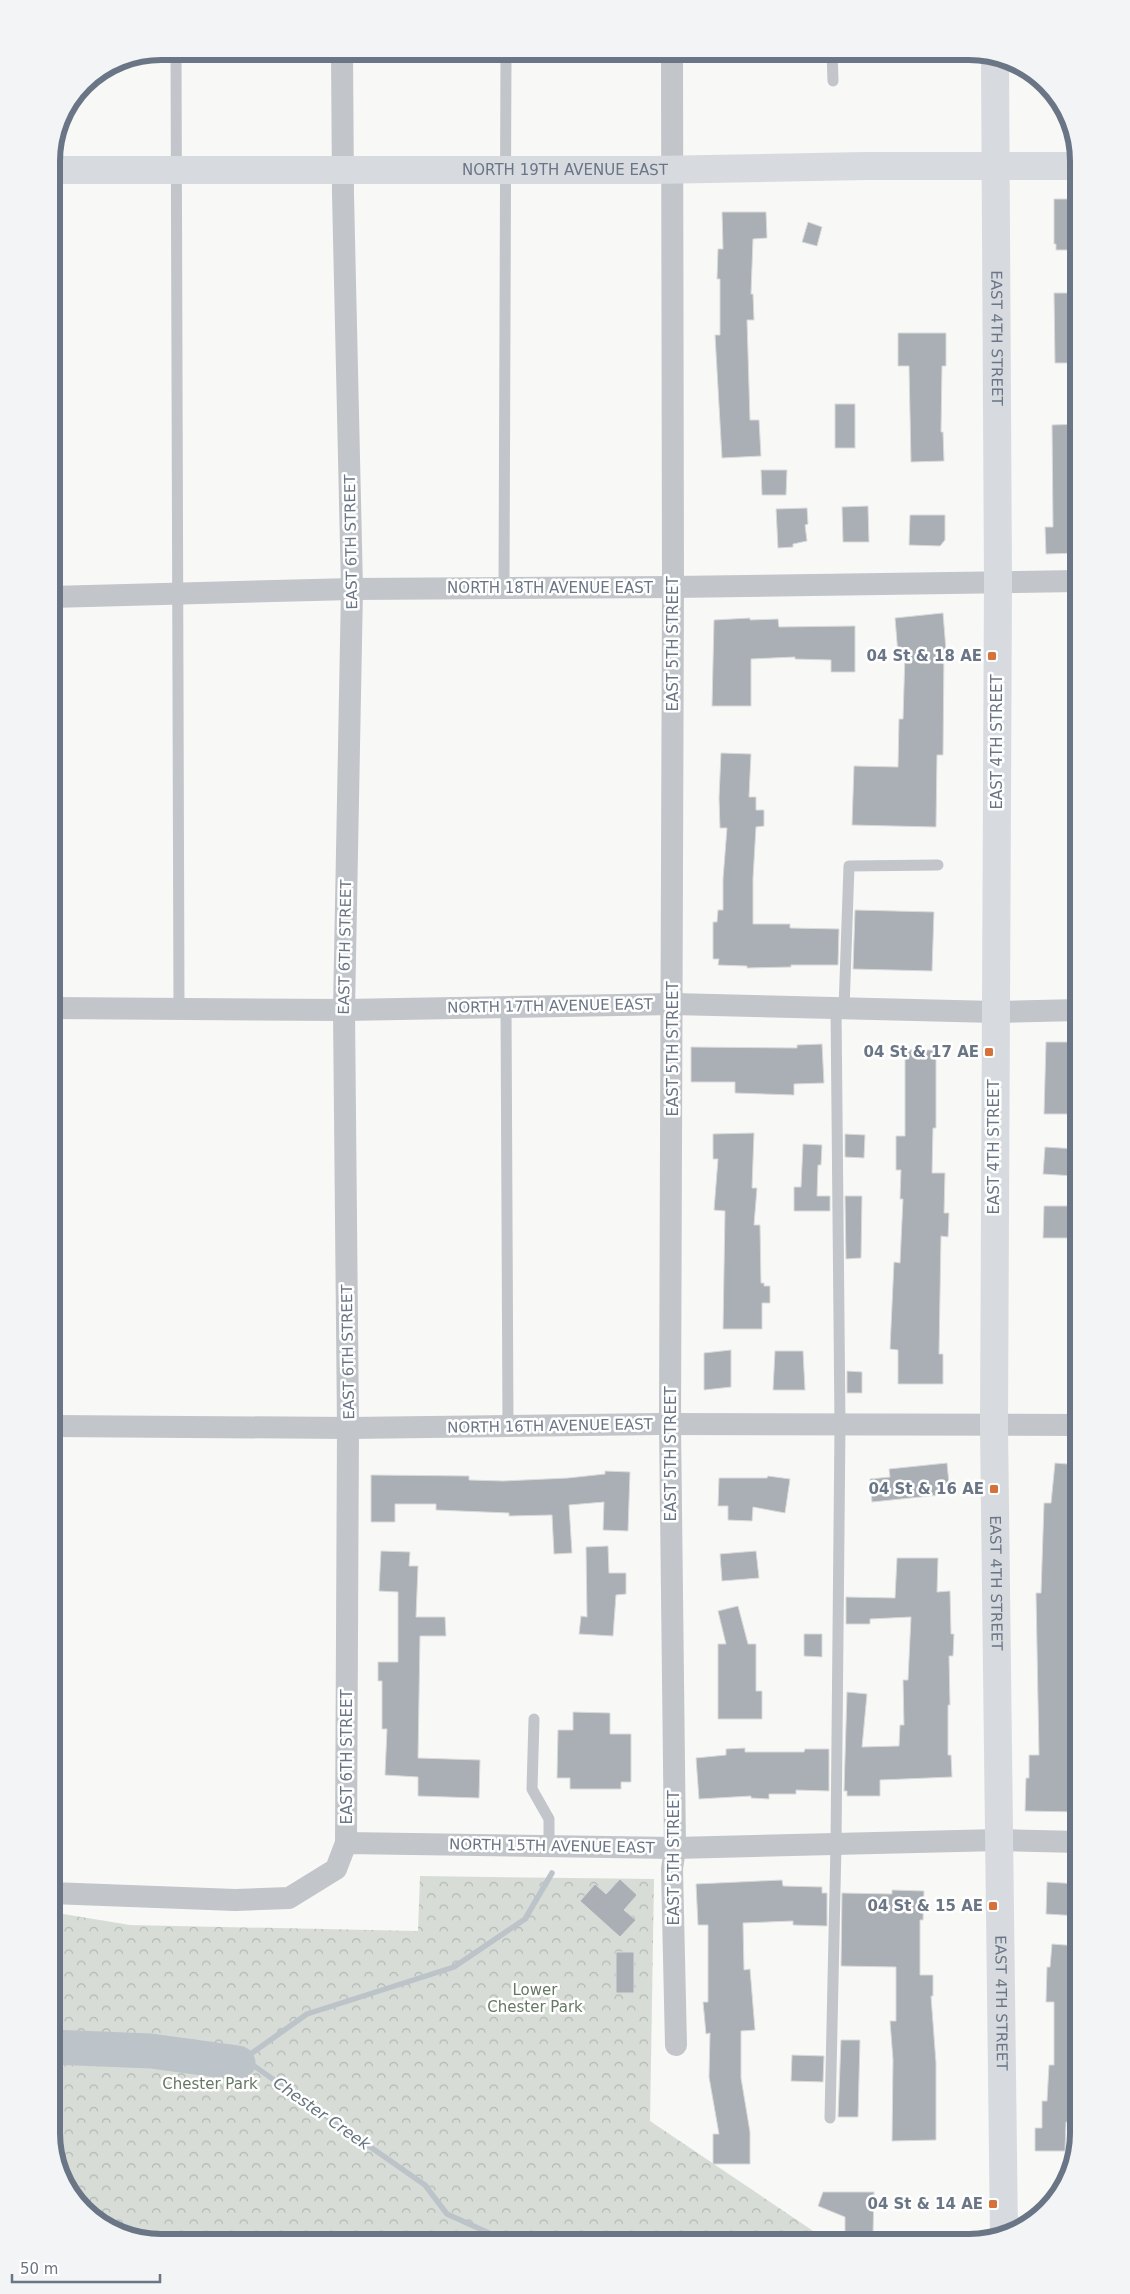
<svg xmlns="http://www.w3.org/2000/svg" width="1130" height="2294" viewBox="0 0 1130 2294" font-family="'DejaVu Sans',sans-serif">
<defs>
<pattern id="park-crowns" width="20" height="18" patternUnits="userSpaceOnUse" patternTransform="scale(1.25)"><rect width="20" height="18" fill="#d7ddd6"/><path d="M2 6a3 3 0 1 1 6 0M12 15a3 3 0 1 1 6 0" fill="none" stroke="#b2b8b3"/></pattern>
</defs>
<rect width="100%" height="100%" fill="#f8f8f6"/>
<!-- park -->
<polygon fill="url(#park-crowns)" points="420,1876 654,1879 650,2121 831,2243 154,2243 94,2220 59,2175 51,2133 51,1912 130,1925 418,1931"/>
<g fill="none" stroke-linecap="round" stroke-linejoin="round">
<!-- stream -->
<g stroke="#bcc4ca" stroke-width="5.5">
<polyline points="238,2063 307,2014 454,1967 525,1919 552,1873"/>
<polyline points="238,2063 254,2066 425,2185 447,2214 500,2238 505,2243"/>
</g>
<!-- river -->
<polyline stroke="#bcc4ca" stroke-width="35" points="51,2047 151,2051 238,2063"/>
</g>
<!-- building -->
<g fill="#aaafb6" stroke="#dadad8">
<polygon points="1054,199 1077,199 1079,250 1056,250 1056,244 1054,244"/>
<polygon points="722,212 766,212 767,238 753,239 751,294 753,294 754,320 747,320 750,420 759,420 761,456 722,458 715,335 720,335 720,279 717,279 718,249 723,249"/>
<polygon points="808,222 822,227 817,246 802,242"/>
<polygon points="1054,293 1079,293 1079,363 1055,363"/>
<polygon points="898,333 946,333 946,366 942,366 941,432 943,432 944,461 911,462 909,366 898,366"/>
<rect x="835" y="404" width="20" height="44"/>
<polygon points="1079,424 1079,553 1046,554 1045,527 1053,527 1052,425"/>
<polygon points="761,470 787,470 786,495 762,495"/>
<polygon points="868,506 869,542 843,542 842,507"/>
<polygon points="807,508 808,524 805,525 807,541 793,544 793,547 778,548 776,509"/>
<polygon points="910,515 945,515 945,540 940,546 909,545"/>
<polygon points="943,613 946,650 944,650 943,755 937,755 936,827 852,825 854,766 898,767 899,719 903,719 905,653 898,654 895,618"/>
<polygon points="750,618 750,620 778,619 779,627 855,626 855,672 831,672 831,660 795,659 795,657 751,659 751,706 712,706 714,620"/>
<polygon points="721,753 751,754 749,797 756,797 756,810 764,810 764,826 756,827 753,878 753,924 790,924 790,928 839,929 838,965 791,965 791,967 747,968 747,966 718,965 719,959 713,959 713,922 717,922 718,910 723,910 723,879 727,828 720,828 719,798"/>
<polygon points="855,910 934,912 932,971 853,969"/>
<polygon points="1046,1042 1079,1042 1076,1114 1044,1114"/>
<polygon points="822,1044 824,1083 794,1084 794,1095 735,1093 735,1082 691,1082 691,1047 797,1048 797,1045"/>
<polygon points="905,1050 936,1050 936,1128 933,1128 932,1173 945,1173 944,1213 949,1213 948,1237 941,1236 939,1354 943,1354 943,1384 898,1384 898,1350 890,1349 894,1262 900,1263 903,1199 900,1199 901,1170 896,1170 896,1136 905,1136"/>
<polygon points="754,1133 752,1188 757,1188 754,1225 760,1225 761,1283 764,1283 764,1286 770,1286 770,1303 762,1303 762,1329 723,1329 725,1211 714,1210 718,1159 713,1159 713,1134"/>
<polygon points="845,1134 865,1135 864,1158 845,1157"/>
<polygon points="803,1144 822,1145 821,1165 818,1165 817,1196 830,1196 830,1211 794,1211 794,1187 801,1187"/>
<polygon points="1045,1147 1077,1149 1075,1176 1043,1174"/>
<polygon points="845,1196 862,1196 861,1258 846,1259"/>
<polygon points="1044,1206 1070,1206 1070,1238 1043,1238"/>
<polygon points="731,1350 731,1387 704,1390 704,1353"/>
<polygon points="775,1351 803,1351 805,1390 773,1390"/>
<polygon points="847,1371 862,1372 862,1393 847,1393"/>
<polygon points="947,1463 950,1494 872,1502 870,1479 890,1477 889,1469"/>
<polygon points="1055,1463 1079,1465 1079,1489 1074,1489 1074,1546 1079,1546 1079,1812 1025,1811 1026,1778 1029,1778 1029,1755 1039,1755 1036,1593 1041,1593 1044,1503 1051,1503"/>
<polygon points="605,1471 630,1472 628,1531 603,1530 604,1502 569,1505 572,1553 554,1554 552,1515 509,1516 509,1513 436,1510 436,1504 395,1504 395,1522 371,1522 371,1475 469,1476 469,1480 503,1481 568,1478 605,1474"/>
<polygon points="768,1476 790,1479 785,1513 753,1507 752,1521 728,1520 728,1506 718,1506 719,1478 767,1478"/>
<polygon points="608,1546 609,1573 626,1573 626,1594 616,1595 613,1636 579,1634 581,1616 587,1617 586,1547"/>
<polygon points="381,1551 410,1552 409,1566 418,1566 416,1617 445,1617 446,1636 420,1636 418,1758 480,1760 479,1798 418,1796 418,1777 385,1775 387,1729 382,1729 382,1681 378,1681 378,1662 398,1662 398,1592 379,1591"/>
<polygon points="756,1551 759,1578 722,1581 720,1554"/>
<polygon points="897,1558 938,1558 937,1592 950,1591 951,1634 954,1634 953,1656 949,1656 950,1705 948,1705 948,1755 951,1755 952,1777 880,1780 880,1796 847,1796 847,1791 844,1791 847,1692 867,1694 862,1747 899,1746 900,1725 904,1725 903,1680 908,1680 911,1617 870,1619 870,1624 846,1624 846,1597 895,1598"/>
<polygon points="738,1606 748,1644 756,1644 756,1691 762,1691 762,1719 718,1719 718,1644 726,1644 718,1611"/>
<polygon points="804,1634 822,1634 822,1657 804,1656"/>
<polygon points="573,1712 610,1713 610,1734 631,1734 631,1782 621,1782 621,1789 570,1789 570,1778 557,1778 558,1730 573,1730"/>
<polygon points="745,1748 745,1752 804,1752 805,1749 829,1749 829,1791 796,1790 796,1794 769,1794 769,1799 751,1798 751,1796 699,1799 696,1758 726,1755 726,1749"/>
<polygon points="620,1879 637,1895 624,1910 636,1920 620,1937 580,1901 595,1884 606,1894"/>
<polygon points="782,1880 783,1886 822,1887 822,1893 827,1893 827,1926 793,1925 793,1921 743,1923 744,1970 750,1969 755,2030 741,2031 741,2078 750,2132 750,2164 713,2164 713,2134 719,2134 709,2077 710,2033 706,2034 703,2002 708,2002 708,1925 698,1925 696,1884"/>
<polygon points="1047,1882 1079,1884 1079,1916 1046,1914"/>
<polygon points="892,1890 924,1891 923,1920 920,1920 920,1975 933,1975 933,1996 931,1996 936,2063 936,2140 892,2141 893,2060 890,2021 896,2021 896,1967 841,1966 842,1893 892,1894"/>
<polygon points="1052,1944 1078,1946 1079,2122 1066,2122 1065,2151 1035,2151 1035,2128 1042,2128 1042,2101 1047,2101 1049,2065 1054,2065 1054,2002 1046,2002 1047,1967 1050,1967"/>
<rect x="616" y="1952" width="18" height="41"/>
<polygon points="841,2040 860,2040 858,2117 838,2117"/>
<polygon points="792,2055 824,2056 823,2082 791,2081"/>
<polygon points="823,2192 874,2192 873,2234 845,2233 845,2217 818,2206"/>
</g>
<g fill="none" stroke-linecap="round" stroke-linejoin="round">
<!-- lane -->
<g stroke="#c2c5c9" stroke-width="11">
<polyline points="176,51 179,1009"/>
<polyline points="832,51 833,81"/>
<polyline points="504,588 506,51"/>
<polyline points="506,1007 508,1426"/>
<polyline points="844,1009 849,866 938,865"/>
<polyline points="534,1719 532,1789 549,1819 549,1846"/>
<polyline points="830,2118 836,1844 840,1425 836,1008"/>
</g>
<!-- street -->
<g stroke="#c2c5c9" stroke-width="22">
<polyline points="342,51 343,194 352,589 344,1010 348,1428 346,1843"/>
<polyline points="672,51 673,587 670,1424 675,1848 672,1869 676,2045"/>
<polyline points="51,597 352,589 673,587 1079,581"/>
<polyline points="51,1008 344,1010 673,1004 995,1012 1079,1010"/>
<polyline points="51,1426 348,1428 659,1424 1079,1425"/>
<polyline points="51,1893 235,1900 289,1898 336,1869 346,1843 675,1848 999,1840 1079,1842"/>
</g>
<!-- secondary -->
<g stroke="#d7dadf" stroke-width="28">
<path id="s1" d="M995,59L998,582L994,1426L1004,2236"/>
<path id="s2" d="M51,170H652L865,166H1079"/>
</g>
</g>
<!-- markers -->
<g fill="#d67239" stroke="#fff" stroke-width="2">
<rect x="987" y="651" width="10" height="10" rx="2.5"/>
<rect x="984" y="1047" width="10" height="10" rx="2.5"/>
<rect x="989" y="1484" width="10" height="10" rx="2.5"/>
<rect x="988" y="1901" width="10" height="10" rx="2.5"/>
<rect x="988" y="2199" width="10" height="10" rx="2.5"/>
</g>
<g text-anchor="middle" stroke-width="5" stroke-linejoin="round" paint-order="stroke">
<!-- street labels -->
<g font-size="15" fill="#6a7585" stroke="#fff">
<text dy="5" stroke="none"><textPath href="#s2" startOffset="514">NORTH 19TH AVENUE EAST</textPath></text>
<text dy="5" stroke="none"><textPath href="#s1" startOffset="279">EAST 4TH STREET</textPath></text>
<text transform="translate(351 542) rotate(-91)" y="5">EAST 6TH STREET</text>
<text x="550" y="593">NORTH 18TH AVENUE EAST</text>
<text transform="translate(673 644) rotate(-90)" y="5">EAST 5TH STREET</text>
<text transform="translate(997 742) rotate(-90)" y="5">EAST 4TH STREET</text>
<text transform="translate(345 947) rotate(-89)" y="5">EAST 6TH STREET</text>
<text transform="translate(550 1006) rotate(-1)" y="5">NORTH 17TH AVENUE EAST</text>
<text transform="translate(673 1049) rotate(-90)" y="5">EAST 5TH STREET</text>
<text transform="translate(994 1147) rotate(-90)" y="5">EAST 4TH STREET</text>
<text transform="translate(348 1352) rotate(-91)" y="5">EAST 6TH STREET</text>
<text transform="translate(550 1426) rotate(-1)" y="5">NORTH 16TH AVENUE EAST</text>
<text transform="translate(671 1454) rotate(-90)" y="5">EAST 5TH STREET</text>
<text dy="5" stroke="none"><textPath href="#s1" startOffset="1524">EAST 4TH STREET</textPath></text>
<text transform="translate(347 1757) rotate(-90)" y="5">EAST 6TH STREET</text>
<text transform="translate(552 1846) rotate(1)" y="5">NORTH 15TH AVENUE EAST</text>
<text transform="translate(674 1858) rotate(-90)" y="5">EAST 5TH STREET</text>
<text dy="5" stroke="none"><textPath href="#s1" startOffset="1944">EAST 4TH STREET</textPath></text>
</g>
<!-- poi labels -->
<g font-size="15" font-weight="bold" fill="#6a7585" stroke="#fff" text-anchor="end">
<text x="982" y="661">04 St &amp; 18 AE</text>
<text x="979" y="1057">04 St &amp; 17 AE</text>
<text x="984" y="1494">04 St &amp; 16 AE</text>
<text x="983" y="1911">04 St &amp; 15 AE</text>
<text x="983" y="2209">04 St &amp; 14 AE</text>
</g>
<!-- park labels -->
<g font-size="15" fill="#667764" stroke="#fff">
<text x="535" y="1995">Lower<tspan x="535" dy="17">Chester Park</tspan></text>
<text x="210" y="2089">Chester Park</text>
</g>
<!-- water labels -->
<g font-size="16" font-style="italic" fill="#667580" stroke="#fff">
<text transform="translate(322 2113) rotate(35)" y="6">Chester Creek</text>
</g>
</g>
<!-- crop -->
<path d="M0 0H1130V2294H0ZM161 60H969A101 101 0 0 1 1070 161V2133A101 101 0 0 1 969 2234H161A101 101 0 0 1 60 2133V161A101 101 0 0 1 161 60Z" fill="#f3f4f5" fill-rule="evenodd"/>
<path fill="none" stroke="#6a7585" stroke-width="6" d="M161 60H969A101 101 0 0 1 1070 161V2133A101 101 0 0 1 969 2234H161A101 101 0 0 1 60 2133V161A101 101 0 0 1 161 60Z"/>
<!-- scale -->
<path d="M12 2274v8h148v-8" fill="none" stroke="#6a7585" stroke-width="2.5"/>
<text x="20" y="2274" font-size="15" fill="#6a7585" stroke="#ffffff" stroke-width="4" paint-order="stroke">50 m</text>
</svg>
